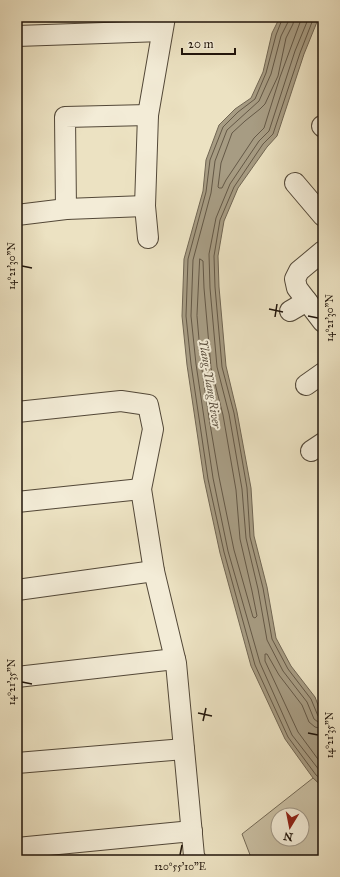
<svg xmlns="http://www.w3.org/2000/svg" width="340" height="877" viewBox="0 0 340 877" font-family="'IM FELL Great Primer',serif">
<rect width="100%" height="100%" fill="#ece2c2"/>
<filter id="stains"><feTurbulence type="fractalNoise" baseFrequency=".005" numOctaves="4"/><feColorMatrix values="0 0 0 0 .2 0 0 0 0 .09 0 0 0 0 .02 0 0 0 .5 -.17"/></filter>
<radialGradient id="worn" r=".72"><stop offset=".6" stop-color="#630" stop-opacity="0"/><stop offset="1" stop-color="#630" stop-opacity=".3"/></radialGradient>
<!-- green -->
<path fill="#c9bfa3" stroke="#746a56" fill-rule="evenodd" d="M313,778L323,787V860H252L242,834ZM278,815H302V839H278Z"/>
<!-- water -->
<polygon fill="#a79c83" stroke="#716653" points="280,17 319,17 304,54 277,136 267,147 238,188 224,221 218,256 219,287 226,366 237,412 251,488 254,536 267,587 276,638 291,666 315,697 323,718 323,787 313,778 285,739 251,666 220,553 204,479 187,365 182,316 184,259 203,191 206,160 219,125 235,109 251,98 263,72 272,33"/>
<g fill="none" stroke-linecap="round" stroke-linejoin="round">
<!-- shore -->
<g stroke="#645846" stroke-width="1">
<polyline points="283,17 276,35 266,73 255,99 238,112 223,127 210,160 206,192 188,259 186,316 191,364 208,479 224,552 255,665 288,737 316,775 323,781"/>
<polyline points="288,17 288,22 281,36 271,74 259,101 227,130 215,161 211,193 193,260 191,316 196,364 213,478 228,551 260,663 292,735 323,775"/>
<polyline points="294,17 293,24 286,38 278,76 265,104 260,109 245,121 232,133 221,163 218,187 219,188 222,188 226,180 254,138 264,128 280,77 302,17"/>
<polyline points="309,17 295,51 269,131 259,141 230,184 216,218 209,254 210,288 217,367 229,414 242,489 246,538 258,589 267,640 283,671 307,702 314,719 318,722 323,723"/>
<polyline points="314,17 300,53 273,134 263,144 234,187 220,220 214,256 215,287 222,367 234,413 247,488 250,537 263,588 272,639 288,669 311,699 318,716 323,718"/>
<polygon points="200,259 203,261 204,288 211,368 223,415 236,490 240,539 252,591 257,616 255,618 253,617 234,550 219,477 209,418 201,363 197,316"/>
<polyline points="323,729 315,727 309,722 302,705 279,675 267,654 265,654 265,661 298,732 323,766"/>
</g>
<!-- street casing -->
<g stroke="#534838" stroke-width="22">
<g id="street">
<polyline points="17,36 162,31"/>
<polyline points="322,126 323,127"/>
<polyline points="295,183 323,216"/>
<polyline points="66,209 65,117 148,115"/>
<polyline points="17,215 66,209 145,206"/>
<polyline points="148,238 145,206 148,115 165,17"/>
<polyline points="323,251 299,271 295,279 297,288 323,322"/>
<polyline points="290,311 307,301"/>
<polyline points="306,385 323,373"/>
<polyline points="17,412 121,401 148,405 153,429 141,489 154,571 176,663 194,856 196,860"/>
<polyline points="311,451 323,443"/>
<polyline points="17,502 141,489"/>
<polyline points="17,590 154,571"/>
<polyline points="17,677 175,659"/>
<polyline points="17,763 184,749"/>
<polyline points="17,848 192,831"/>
</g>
</g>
<!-- street -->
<use href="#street" stroke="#f3ecd7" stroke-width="20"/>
</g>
<!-- ticks -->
<path fill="none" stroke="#20140a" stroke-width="1.5" d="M22,266L32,268M269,309L283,312M308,316L318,318M275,317L277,304M22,682L32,684M198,713L212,716M203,721L206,708M308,733L318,735M180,855L182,845"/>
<g text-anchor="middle" stroke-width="4" stroke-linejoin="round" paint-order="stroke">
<!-- water labels -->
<g font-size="12" font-style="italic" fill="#5d5140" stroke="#f3ecd7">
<text transform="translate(210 384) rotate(81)" y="4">Ylang-Ylang River</text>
</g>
</g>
<!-- margin -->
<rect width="340" height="877" fill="none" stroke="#ece2c2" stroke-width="44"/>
<!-- north arrow -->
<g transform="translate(290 827) rotate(190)"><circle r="19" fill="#f3ecd7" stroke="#9f9685"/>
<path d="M0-3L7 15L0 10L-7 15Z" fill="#8f2418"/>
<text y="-6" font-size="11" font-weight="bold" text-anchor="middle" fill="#20140a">N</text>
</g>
<!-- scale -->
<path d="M182 48v6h53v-6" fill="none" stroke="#20140a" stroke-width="2"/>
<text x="188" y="48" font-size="12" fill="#20140a" stroke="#f3ecd7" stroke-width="3" paint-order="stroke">20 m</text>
<rect x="22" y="22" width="296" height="833" fill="none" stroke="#20140a" stroke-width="1.5"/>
<g font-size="10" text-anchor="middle" fill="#20140a">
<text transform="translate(11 266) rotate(-90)" y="4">14°21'30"N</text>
<text transform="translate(329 318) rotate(-90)" y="4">14°21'30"N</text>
<text transform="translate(11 682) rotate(-90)" y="4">14°21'35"N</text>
<text transform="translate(329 735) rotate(-90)" y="4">14°21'35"N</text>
<text x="180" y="870">120°55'10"E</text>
</g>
<rect width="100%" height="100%" filter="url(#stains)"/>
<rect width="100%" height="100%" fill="url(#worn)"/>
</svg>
